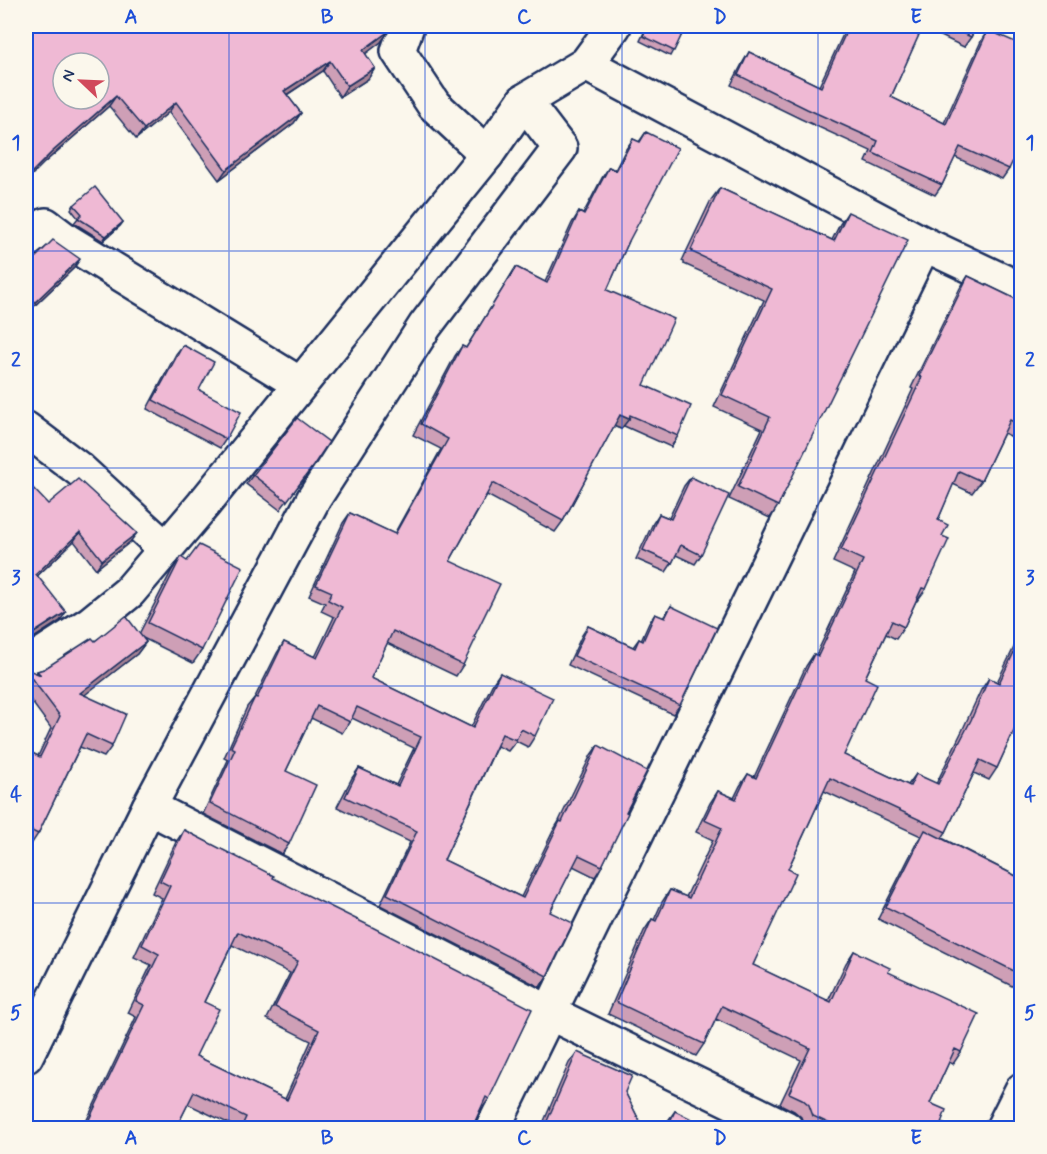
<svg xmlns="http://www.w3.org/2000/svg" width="1047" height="1154" viewBox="0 0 1047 1154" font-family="Mynerve,sans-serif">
<rect width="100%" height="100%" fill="#fbf7ec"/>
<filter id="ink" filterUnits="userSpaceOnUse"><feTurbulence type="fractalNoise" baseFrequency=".0167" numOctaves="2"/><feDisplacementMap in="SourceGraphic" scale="12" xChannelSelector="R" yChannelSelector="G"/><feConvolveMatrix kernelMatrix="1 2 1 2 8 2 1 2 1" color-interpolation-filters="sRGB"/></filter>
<g filter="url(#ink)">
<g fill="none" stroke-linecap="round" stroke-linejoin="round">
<!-- minor casing -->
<g stroke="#1b2f5e" stroke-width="38">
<g id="minor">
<polyline points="407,26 398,51 434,105 487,154"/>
<polyline points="586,64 924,244 1022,290"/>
<polyline points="26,241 46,225 67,241 300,384"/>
<polyline points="26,429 80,470 166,549"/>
<polyline points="26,665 91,623 129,592 203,505 487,154 524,101 586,64 614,26"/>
<polyline points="149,807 550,1013 786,1128"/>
<polyline points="26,1056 149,807 313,500 425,326 560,148 524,101"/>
<polyline points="493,1128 924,244"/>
<polyline points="1003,1128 1022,1090"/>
</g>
</g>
<!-- minor -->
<use href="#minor" stroke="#fbf7ec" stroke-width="33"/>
</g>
<!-- wall -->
<g fill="#ce9fb6" stroke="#1b2f5e" stroke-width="1.5" fill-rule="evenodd">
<polygon points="26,26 389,31 381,42 365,54 375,68 368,79 340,97 323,71 287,95 301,113 294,123 219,180 169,112 136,139 109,106 45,162"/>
<polygon points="647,26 686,26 670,56 640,41"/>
<polygon points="841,26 977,26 971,37 964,47 922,27 891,97 944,123 982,39 988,30 1009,169 1002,179 955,157 942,185 935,195 866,162 871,151 801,119 731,85 743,62 749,52 819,86 846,28"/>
<polygon points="646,132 629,241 607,290 644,385 678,436 671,447 624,426 621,429 614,426 563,521 555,532 487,495 450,561 474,637 463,665 456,676 387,643 371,678 471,727 493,683 500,673 535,736 528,747 516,741 508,751 497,746 444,860 521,897 553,831 558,823 591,755 598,745 626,812 602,866 595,877 573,866 550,912 547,976 540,987 380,905 410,842 337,807 352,778 359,768 396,785 414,748 352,718 342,733 311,718 286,771 289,844 282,854 203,814 228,760 224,758 247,707 255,697 277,653 284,642 315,657 334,617 321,611 325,603 309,596 343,523 350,513 394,534 441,449 413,435 455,356 462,346 466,348 516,267 545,282 572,223 579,212 583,214 602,178 609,167 615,170 626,149 633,139 639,142"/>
<polygon points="720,188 832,240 840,224 848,212 778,506 770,518 729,499 762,429 714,407 764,300 684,264 684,262 682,261 711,200"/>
<polygon points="74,205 123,222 120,226 103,241 74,223 78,218 71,209"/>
<polygon points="26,267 74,268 27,313 26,311"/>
<polygon points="968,276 1022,302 1022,428 1014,438 1004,433 981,481 972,493 953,484 938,520 942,536 926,589 917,601 916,601 904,627 896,639 886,634 865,678 844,755 908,785 916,774 936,784 962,731 981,690 989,678 997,682 1022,631 1022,739 1012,735 997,768 989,780 974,773 946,832 942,838 1022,879 1022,991 878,919 917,842 921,836 824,791 788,869 753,965 828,1001 846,963 854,951 888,972 961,1052 953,1064 949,1062 930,1103 941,1123 953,1128 805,1128 801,1117 794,1111 780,1104 801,1060 716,1019 704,1044 696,1056 608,1014 644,931 652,919 654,920 662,902 670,890 686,897 713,840 696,832 710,803 718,791 734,798 740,786 748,774 754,777 806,666 814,654 816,655 855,572 833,562 913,389 911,388 960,288"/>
<polygon points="183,345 199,390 226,439 220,448 147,409 176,354"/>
<polygon points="313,466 280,510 246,484 253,475"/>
<polygon points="691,477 701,555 695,564 676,555 672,563 666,572 636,559 653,523 659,514 669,518 684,486"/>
<polygon points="48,504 130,542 96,569 74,541 37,576 60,621 26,643"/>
<polygon points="181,557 202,650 193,663 143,638 146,642 137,654 84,695 112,746 104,757 80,747 38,834 30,846 26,844 26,750 38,756 51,728 26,694 26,669 36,674 37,671 44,669 95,641 139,634 172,570"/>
<polygon points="671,606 680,705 673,714 568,665 582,635 588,626 633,647 639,639 641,641 649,623 655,614 663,618"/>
<path d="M184,830L273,878L489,1099L481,1110L472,1128H238L188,1104L176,1128H83L136,1017L128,1013L151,965L134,957L162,898L152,893L176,842ZM232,945L290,973L267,1019L311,1041L285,1099L196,1056L204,1002Z"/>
<polygon points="577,1052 625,1092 643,1128 541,1128 569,1063"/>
<polygon points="675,1111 707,1128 664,1128 667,1122"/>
</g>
<!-- shaded-wall -->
<g fill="#a78294" stroke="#1b2f5e" stroke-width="1.5">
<polygon points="389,31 381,42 356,61 363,50"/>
<polygon points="330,61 323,71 277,101 284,91"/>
<polygon points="375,68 368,79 340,97 347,86"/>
<polygon points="116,96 109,106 45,162 26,181 26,178 52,152"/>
<polygon points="176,102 169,112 136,139 144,129"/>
<polygon points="301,113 294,123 219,180 226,170"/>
<polygon points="123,222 120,226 103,241 106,236"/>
<polygon points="80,259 74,268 27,313 33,304"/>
<polygon points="620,415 629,419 621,429 613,426"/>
<polygon points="80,532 74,541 30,583 36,574"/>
<polygon points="137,533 130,542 96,569 102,560"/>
<polygon points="66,612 60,621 26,643 26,638"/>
<polygon points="146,642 137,654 72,705 80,693"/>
</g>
<!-- building -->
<g fill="#efb9d4" stroke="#1b2f5e" stroke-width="1.5" fill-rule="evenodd">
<path d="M26,26H391L389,31L363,50L375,68L347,86L330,61L284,91L301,113L226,170L176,102L144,129L116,96L52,152L26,178ZM63,63H99V99H63Z"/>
<polygon points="648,26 686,26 674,51 643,36"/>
<polygon points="849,26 923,26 891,97 946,124 988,30 1022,45 1022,142 1009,169 960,147 942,185 873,153 878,141 807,109 738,75 749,52 821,87"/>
<polygon points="947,26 977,26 971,37"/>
<polygon points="646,132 678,148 629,241 607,290 674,319 644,385 691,406 678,436 630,415 629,419 620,415 563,521 493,483 450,561 500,584 474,637 476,638 463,665 393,631 371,678 473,728 500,673 553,698 535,736 521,729 516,740 502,734 444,860 523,898 560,821 562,822 598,745 647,771 626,812 628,813 602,866 579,855 550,912 573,923 547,976 387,894 417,831 345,797 359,768 398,786 421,737 357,707 350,722 317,706 286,771 316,785 289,844 210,803 235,749 231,747 255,697 257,698 284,642 317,658 342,607 328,600 332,592 316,585 350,513 395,534 448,439 421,424 462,346 466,348 516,267 547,283 579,212 584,215 609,167 616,171 633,139 640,142"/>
<polygon points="95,187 123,222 106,236 78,218 82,214 74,205"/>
<polygon points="720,188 834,241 848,212 908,240 778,506 738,487 770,417 722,395 772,289 692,252 693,251 691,250"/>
<polygon points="53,240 80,259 33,304 26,295 26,267"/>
<polygon points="968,276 1022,302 1022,426 1010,420 981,481 959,471 938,520 948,525 942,536 949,539 926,589 922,588 904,627 892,621 865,678 877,684 844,755 910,786 916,774 938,784 971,720 989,678 999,683 1022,636 1022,724 1018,722 997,768 980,760 946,832 830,778 788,869 796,873 753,965 831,1002 854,951 890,968 888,972 979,1014 961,1052 955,1049 930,1103 946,1110 941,1123 953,1128 839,1128 813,1116 809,1105 802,1099 789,1093 810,1048 722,1006 704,1044 616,1002 652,919 656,921 670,890 689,898 722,828 704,820 718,791 736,799 748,774 756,778 814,654 818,656 863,560 841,550 922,377 919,376"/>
<polygon points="183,345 214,362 199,390 241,412 226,439 153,400"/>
<polygon points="297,418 329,442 313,466 287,501 253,475"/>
<polygon points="691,477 729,495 701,555 681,545 672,563 643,550 659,514 671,519"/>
<polygon points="78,479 137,533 102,560 80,532 36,574 66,612 26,638 26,486 28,483 48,504"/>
<polygon points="199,545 243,567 202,650 148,623 181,557 187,561"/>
<polygon points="671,606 717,628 680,705 574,656 588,626 635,648 639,639 643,641 655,614 665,618"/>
<polygon points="126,616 146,642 80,693 126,714 112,746 86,734 38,834 26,828 26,750 40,757 60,716 26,671 26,669 41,675 37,671 44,669 92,638 95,641"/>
<path d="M184,830L274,876L273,878L301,892L372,927L532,1009L489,1099L486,1097L472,1128H241L246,1117L194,1092L176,1128H85L144,1005L136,1001L159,954L142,945L170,886L160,881ZM238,932L298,961L275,1007L319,1030L287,1100L196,1056L219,1009L204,1002Z"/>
<polygon points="925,830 1022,879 1022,975 886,907"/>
<polygon points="577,1052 632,1076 625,1092 643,1128 544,1128"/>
<polygon points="675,1111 708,1127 707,1128 667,1128"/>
</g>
</g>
<!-- grid -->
<path fill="none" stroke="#1d4ed8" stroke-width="1.5" stroke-opacity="0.55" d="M229,26V1128M425,26V1128M622,26V1128M818,26V1128M26,251H1022M26,468H1022M26,686H1022M26,903H1022"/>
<!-- margin -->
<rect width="1047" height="1154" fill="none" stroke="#fbf7ec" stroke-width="66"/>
<!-- north arrow -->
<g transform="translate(81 81) rotate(293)"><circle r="28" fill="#fbf7ec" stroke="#a1a7b3" stroke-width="1.5"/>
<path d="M0-4.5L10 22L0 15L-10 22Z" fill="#d1495b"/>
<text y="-9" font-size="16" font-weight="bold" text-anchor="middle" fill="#1b2f5e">N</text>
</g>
<rect x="33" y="33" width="981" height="1088" fill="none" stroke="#1d4ed8" stroke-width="2"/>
<g font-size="20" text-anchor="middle" font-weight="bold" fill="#1d4ed8">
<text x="131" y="23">A</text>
<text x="327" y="23">B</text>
<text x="524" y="23">C</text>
<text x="720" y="23">D</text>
<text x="916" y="23">E</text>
<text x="16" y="149">1</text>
<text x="1030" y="149">1</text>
<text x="16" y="366">2</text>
<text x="1030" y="366">2</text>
<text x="16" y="584">3</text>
<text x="1030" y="584">3</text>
<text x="16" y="801">4</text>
<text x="1030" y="801">4</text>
<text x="16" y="1019">5</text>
<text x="1030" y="1019">5</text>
<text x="131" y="1144">A</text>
<text x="327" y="1144">B</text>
<text x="524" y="1144">C</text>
<text x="720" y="1144">D</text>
<text x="916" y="1144">E</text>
</g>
</svg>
